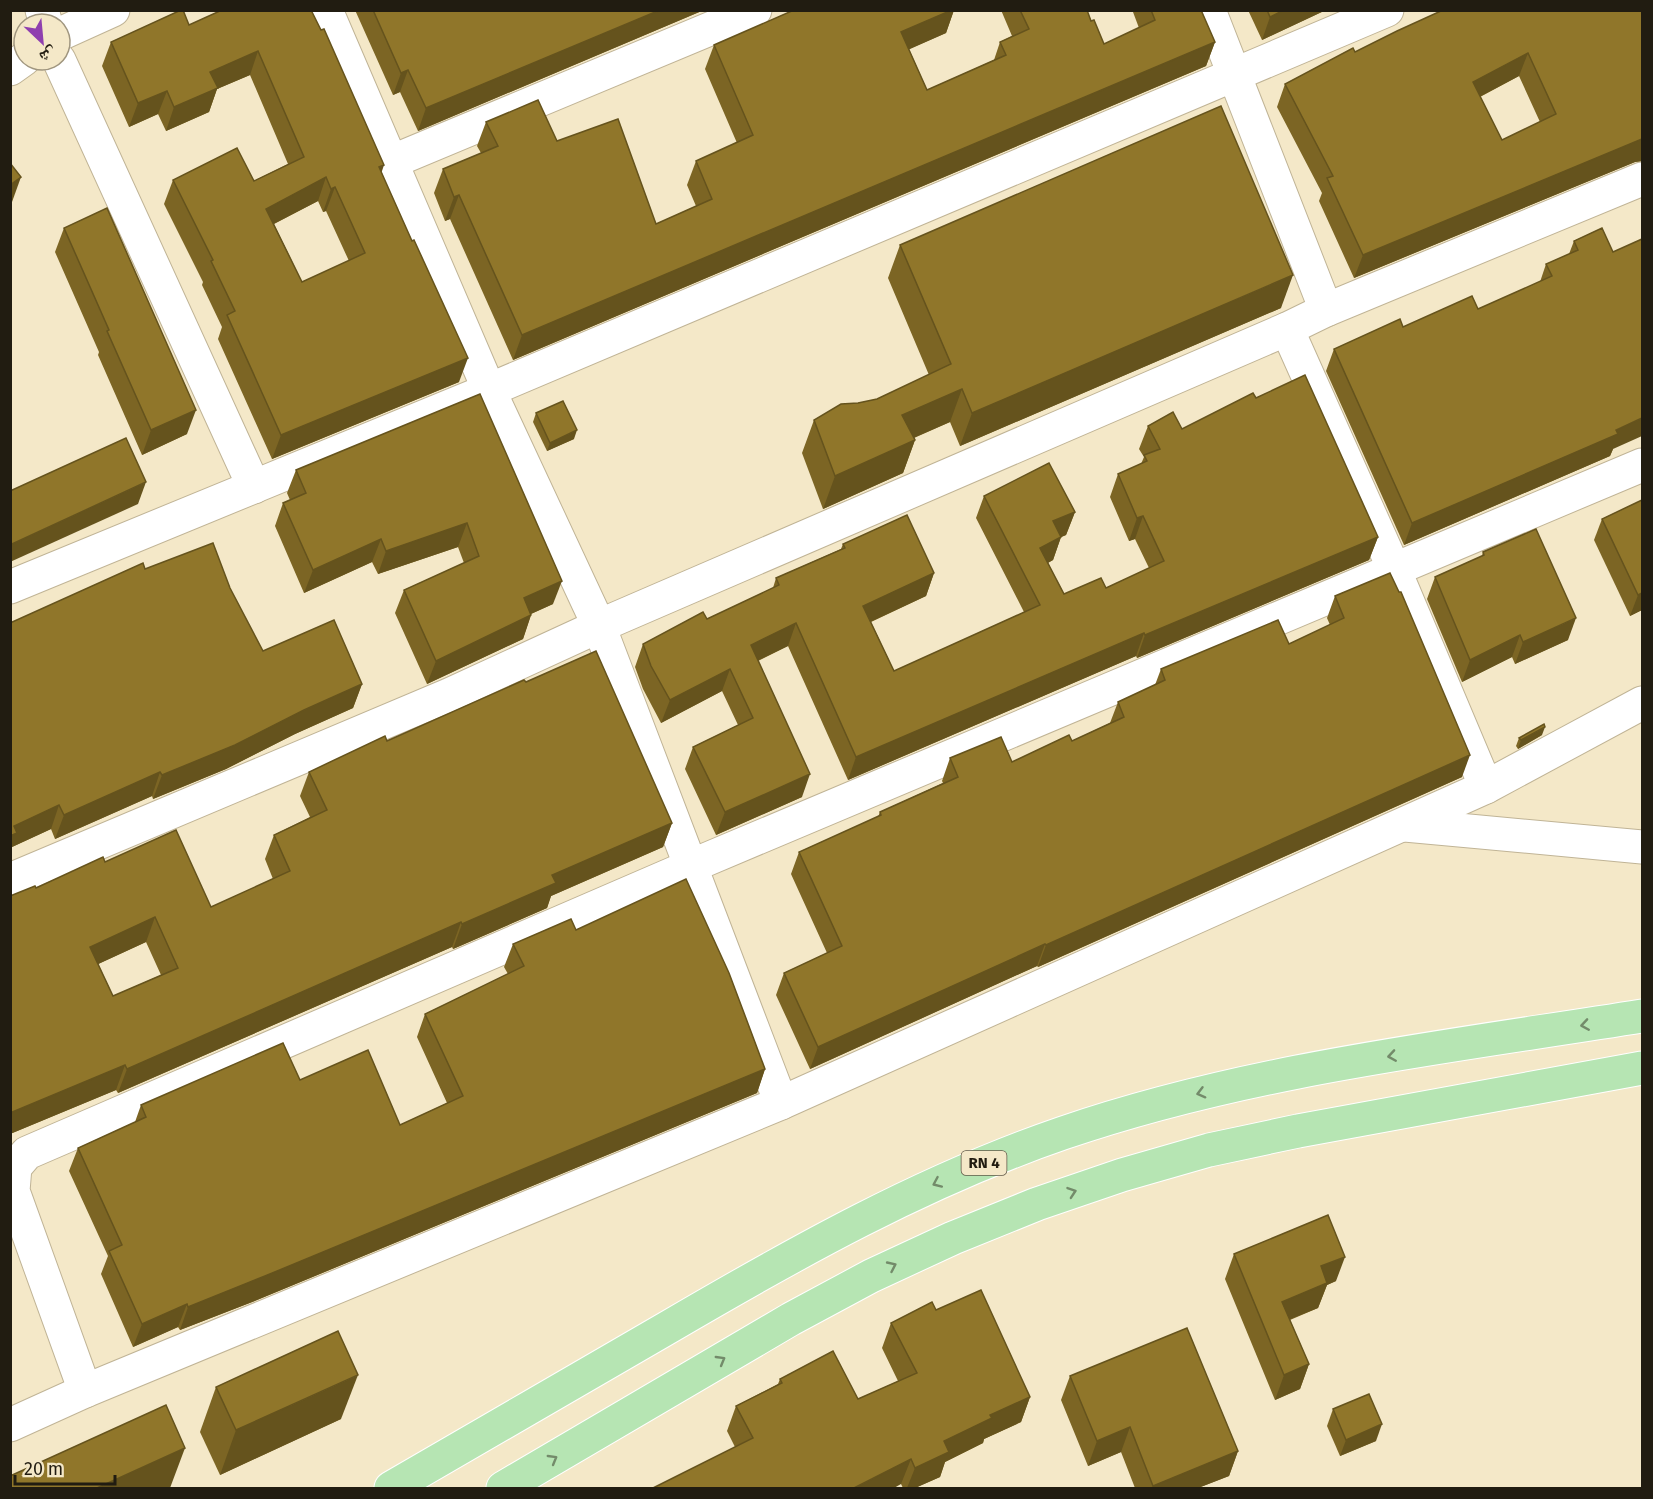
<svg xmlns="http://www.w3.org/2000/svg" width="1653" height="1499" viewBox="0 0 1653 1499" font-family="'Fira Sans','Noto Naskh Arabic',sans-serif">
<rect width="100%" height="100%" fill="#f4e8c8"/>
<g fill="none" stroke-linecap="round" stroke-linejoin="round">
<!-- minor casing -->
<g stroke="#c0b496" stroke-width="35">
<g id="minor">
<polyline points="42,10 46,24"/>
<polyline points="326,10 489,390 599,626 781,1103"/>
<polyline points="1209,10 1326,310"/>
<polyline points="60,34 113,10"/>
<polyline points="59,60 254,487"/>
<polyline points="10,69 24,59"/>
<polyline points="391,162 755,10"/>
<polyline points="1287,329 1394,569 1486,787"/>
<polyline points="10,587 489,390 1387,10"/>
<polyline points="1405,825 1642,847"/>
<polyline points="10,880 449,695 599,626 1287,329 1326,310 1642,179"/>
<polyline points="85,1391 13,1191 15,1167 27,1153 691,866 1642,465"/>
<polyline points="10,1425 85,1391 781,1103 1486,787 1642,703"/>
</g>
</g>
<!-- major casing -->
<g stroke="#fff" stroke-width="35">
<g id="major">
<path d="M391,1488C483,1435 575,1381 667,1328C795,1253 923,1181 1063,1133C1250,1069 1448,1047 1642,1016"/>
<polyline points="503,1488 791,1319 871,1276 953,1238 1037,1204 1122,1175 1209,1150 1298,1131 1642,1068"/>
</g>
</g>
<!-- minor -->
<use href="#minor" stroke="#fff" stroke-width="33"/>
<!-- major -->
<use href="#major" stroke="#b6e5b3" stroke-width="33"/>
</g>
<!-- wall -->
<g fill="#7c6524" fill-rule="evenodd">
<path d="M222,10L382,173L459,382L272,459L218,339L222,327L202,285L203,282L164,204L173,180L254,181L288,164L250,75L217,89L209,112L166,131L158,114L129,127L102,66L111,42L189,25ZM318,201L323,212L326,211L349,261L302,282L274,224Z"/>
<polygon points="355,10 704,10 418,131 400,92 393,95"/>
<polygon points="794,10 954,10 946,33 909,49 927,90 994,60 1000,42 1012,36 1001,10 1087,10 1091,21 1104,44 1139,28 1133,12 1133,10 1201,10 1215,42 1206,66 513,360 450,219 445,221 434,193 443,169 481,153 477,146 486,122 557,141 656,224 696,206 687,185 696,161 737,143 705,69 714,45"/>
<polygon points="1248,10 1326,10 1262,40"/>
<path d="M1642,10V161L1635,162L1354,278L1319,201L1322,193L1277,107L1285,84L1355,52ZM1519,76L1540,122L1502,140L1480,97Z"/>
<polygon points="64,228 187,434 142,455 98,355 99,352 55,252"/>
<polygon points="1602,228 1613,449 1610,456 1404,545 1326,371 1334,349 1403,327 1478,309 1540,282 1546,264 1569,254 1574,241"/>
<polygon points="900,245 1281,308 960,446 950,422 914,438 915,440 903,473 823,509 802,453 814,420 858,403 877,399 929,375 888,278"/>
<polygon points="480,394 553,604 531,614 531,615 523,639 427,684 395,613 404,590 464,563 458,547 378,574 372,562 304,593 275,526 283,503 290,500 287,493 296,470"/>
<polygon points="1256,398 1378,537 1369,560 1137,658 1136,656 848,780 788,646 758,661 802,797 716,835 685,769 693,747 738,725 722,691 661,723 643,689 635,667 643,644 707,619 773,588 776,578 841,549 843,544 934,573 926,596 871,622 894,671 1024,612 976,518 984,496 1075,512 1066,535 1061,537 1053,560 1048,563 1064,594 1106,588 1149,568 1135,539 1129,541 1110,497 1118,474 1141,464 1144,457 1139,449 1148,426 1182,429"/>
<polygon points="536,413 574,439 547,451 533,422"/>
<polygon points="1642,500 1642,610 1630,616 1594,540 1602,519"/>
<polygon points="1483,552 1568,640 1515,664 1512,657 1462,682 1427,599 1435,577 1482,556"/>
<polygon points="145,569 263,651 362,684 353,708 295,734 226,769 153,799 152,796 55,839 51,829 12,847 10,623"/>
<polygon points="1335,596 1462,777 1038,967 1037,966 810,1069 776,995 784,973 827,953 791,874 799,852 878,817 880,812 943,783 942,781 950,758 1012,762 1072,741 1110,723 1118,702 1155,685 1161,669 1289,644 1330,625 1327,618"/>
<path d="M526,682L672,823L663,847L551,896L547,908L453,949L452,947L118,1093L116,1090L10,1134V896L36,888L105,862L211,907L273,879L265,859L274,835L310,817L300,796L309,772L387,741ZM146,942L161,975L113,996L98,964Z"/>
<polygon points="1542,735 1518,749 1516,746 1519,738"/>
<polygon points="576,930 765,1069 757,1093 257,1300 180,1330 178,1327 133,1347 101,1274 108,1256 69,1171 78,1148 135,1122 141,1105 300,1080 400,1125 447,1103 417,1037 425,1014 508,974 504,967 513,944"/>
<polygon points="1234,1254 1336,1281 1327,1285 1318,1308 1290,1320 1309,1364 1300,1389 1275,1400 1225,1279"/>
<polygon points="936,1310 1030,1397 1021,1422 984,1439 983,1443 945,1462 940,1477 915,1488 903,1488 901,1484 735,1447 727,1431 736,1406 778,1384 780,1379 858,1399 898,1381 882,1348 891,1323"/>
<polygon points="1070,1376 1238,1451 1229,1476 1198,1488 1135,1488 1121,1452 1088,1466 1061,1400"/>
<polygon points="216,1387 341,1419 220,1475 200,1432"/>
<polygon points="1333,1409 1376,1441 1340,1456 1327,1426"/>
</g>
<!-- shaded-wall -->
<g fill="#65531d">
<polygon points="660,10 704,10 418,131 426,108"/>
<polygon points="952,10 954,10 946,33 892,57 901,32"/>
<polygon points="1284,10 1326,10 1262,40 1270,17"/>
<polygon points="1215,42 1206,66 513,360 522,335"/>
<polygon points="258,51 250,75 217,89 209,112 166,131 174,107 210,72"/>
<polygon points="1528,53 1519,76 1464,105 1473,82"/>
<polygon points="408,70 400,92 393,95 401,73"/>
<polygon points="167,91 158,114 129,127 138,103"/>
<polygon points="1642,139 1642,161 1635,162 1354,278 1363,255"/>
<polygon points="384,165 376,189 379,167"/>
<polygon points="21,177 12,202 10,203 10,185"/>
<polygon points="326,177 318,201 258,232 266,209"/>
<polygon points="335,187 326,211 323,212 331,189"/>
<polygon points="459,195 450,219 445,221 454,197"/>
<polygon points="1293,275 1281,308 960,446 972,413"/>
<polygon points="468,358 459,382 272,459 281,435"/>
<polygon points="962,389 950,422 890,448 902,415"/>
<polygon points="196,410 187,434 142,455 151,430"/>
<polygon points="1642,418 1642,436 1613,449 1610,456 1404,545 1412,523"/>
<polygon points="577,430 574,439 547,451 550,443"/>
<polygon points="915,440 903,473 823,509 835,476"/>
<polygon points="146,482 138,504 10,562 10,548 12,544"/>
<polygon points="1075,512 1066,535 1045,544 1053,521"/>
<polygon points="1143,516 1135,539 1129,541 1137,518"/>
<polygon points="467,523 458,547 378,574 386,551"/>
<polygon points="1061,537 1053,560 1032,571 1040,548"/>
<polygon points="1378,537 1369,560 1137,658 1145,635"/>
<polygon points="381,539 372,562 304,593 313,570"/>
<polygon points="934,573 926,596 855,629 863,606"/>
<polygon points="562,581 553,604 515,621 524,598"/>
<polygon points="1642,593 1642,610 1630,616 1638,595"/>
<polygon points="531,615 523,639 427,684 436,661"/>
<polygon points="1576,618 1568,640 1515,664 1523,642"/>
<polygon points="796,623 788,646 742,668 751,645"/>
<polygon points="1144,633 1136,656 848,780 856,757"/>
<polygon points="1520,635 1512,657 1462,682 1470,660"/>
<polygon points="730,669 722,691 661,723 670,700"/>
<polygon points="362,684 353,708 295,734 226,769 153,799 162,775"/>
<polygon points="1545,727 1542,735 1518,749 1521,740"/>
<polygon points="1470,755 1462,777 1038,967 1046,945"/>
<polygon points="160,772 152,796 55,839 64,815"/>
<polygon points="810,774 802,797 716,835 725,812"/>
<polygon points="59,805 51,829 12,847 10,850 10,835 14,826"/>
<polygon points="672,823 663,847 551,896 547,908 453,949 462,924 552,875"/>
<polygon points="155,917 146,942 81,972 90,947"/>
<polygon points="461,922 452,947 118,1093 127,1069"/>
<polygon points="1045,944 1037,966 810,1069 818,1047"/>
<polygon points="125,1065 116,1090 10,1134 10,1113"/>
<polygon points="765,1069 757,1093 257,1300 180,1330 188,1307"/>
<polygon points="1345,1257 1336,1281 1327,1285 1318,1308 1273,1326 1282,1302 1321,1266"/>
<polygon points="187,1304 178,1327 133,1347 142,1324"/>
<polygon points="1309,1364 1300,1389 1275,1400 1284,1375"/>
<polygon points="358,1375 341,1419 220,1475 236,1430"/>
<polygon points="1030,1397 1021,1422 984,1439 983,1443 945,1462 940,1477 915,1488 907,1488 915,1468 944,1441 990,1415"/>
<polygon points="1382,1424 1376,1441 1340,1456 1346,1440"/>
<polygon points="1130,1427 1121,1452 1088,1466 1097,1441"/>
<polygon points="185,1448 170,1488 97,1488"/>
<polygon points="1238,1451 1229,1476 1198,1488 1152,1488 1153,1486"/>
<polygon points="911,1459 901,1484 894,1488 854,1488"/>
</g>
<!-- building -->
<g fill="#90762a" stroke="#65531d" stroke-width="1.5" fill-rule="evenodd">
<path d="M181,10H183L189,25L222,10H311L321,30L324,29L384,165L379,167L412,241L414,240L468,358L281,435L227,315L235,311L211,261L213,260L173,180L237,148L254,181L304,157L258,51L210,72L218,88L174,107L167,91L138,103L111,42ZM326,177L331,189L335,187L365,253L302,282L266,209Z"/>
<polygon points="373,10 660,10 426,108 408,70 401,73"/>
<polygon points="794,10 952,10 901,32 927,90 1006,55 1000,42 1029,29 1020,10 1087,10 1091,21 1094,20 1104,44 1155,20 1151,10 1201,10 1215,42 522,335 459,195 454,197 443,169 498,146 486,122 538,100 557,141 618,119 656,224 712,199 696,161 753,135 714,45"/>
<polygon points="1267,10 1284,10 1270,17"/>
<path d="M1443,10H1642V139L1363,255L1327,178L1333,176L1285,84L1353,48L1355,52L1397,31ZM1528,53L1556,114L1502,140L1473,82Z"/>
<polygon points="1221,106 1293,275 972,413 962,389 902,415 915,440 835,476 814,420 841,404 858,403 877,399 951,364 900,245"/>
<polygon points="10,163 21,177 10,185"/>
<polygon points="107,208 196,410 151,430 107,331 109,330 64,228"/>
<polygon points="1602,228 1613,252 1642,239 1642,418 1616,430 1618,434 1412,523 1334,349 1400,319 1403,327 1472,296 1478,309 1552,276 1546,264 1578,250 1574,241"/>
<polygon points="1305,375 1378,537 1145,635 1144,633 856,757 796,623 751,645 810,774 725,812 693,747 753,718 730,669 670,700 651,666 643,644 703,612 707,619 779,585 776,578 845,548 843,544 907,515 934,573 863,606 894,671 1040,605 984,496 1049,463 1075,512 1053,521 1061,537 1040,548 1064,594 1101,578 1106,588 1164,561 1143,516 1137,518 1118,474 1147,461 1144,455 1160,449 1148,426 1173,412 1182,429 1253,393 1256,398"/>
<polygon points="480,394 562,581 524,598 531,615 436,661 404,590 479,556 467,523 386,551 381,539 313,570 283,503 306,493 296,470"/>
<polygon points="563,401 577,430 550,443 536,413"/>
<polygon points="126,438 146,482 12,544 10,541 10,491"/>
<polygon points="1642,500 1642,593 1638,595 1602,519"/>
<polygon points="1536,529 1576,618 1523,642 1520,635 1470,660 1435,577 1484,555 1483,552"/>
<polygon points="213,543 230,588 263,651 334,620 362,684 304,710 235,745 162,775 160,772 64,815 59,805 14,826 17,833 10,836 10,623 143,563 145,569"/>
<polygon points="1390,573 1399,592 1401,592 1470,755 1046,945 1045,944 818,1047 784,973 842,946 799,852 881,815 880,812 958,777 950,758 1001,737 1012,762 1069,735 1072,741 1124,717 1118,702 1165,680 1161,669 1278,620 1289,644 1344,618 1335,596"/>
<path d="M596,651L672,823L552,875L556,883L462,924L461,922L127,1069L125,1065L10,1113V896L35,886L36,888L103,857L105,862L176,830L211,907L290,871L274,835L327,810L309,772L385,736L387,741L524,680L526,682ZM155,917L178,968L113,996L90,947Z"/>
<polygon points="1544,724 1545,727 1521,740 1519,738"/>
<polygon points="686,879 729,973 765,1069 265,1276 188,1307 187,1304 142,1324 109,1251 122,1245 78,1148 146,1117 141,1105 283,1043 300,1080 368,1050 400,1125 463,1096 425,1014 524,966 513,944 571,919 576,930"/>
<polygon points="1328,1215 1345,1257 1321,1266 1327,1283 1282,1302 1309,1364 1284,1375 1234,1254"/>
<polygon points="981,1290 1030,1397 990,1415 992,1418 944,1441 949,1452 915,1468 911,1459 854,1488 653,1488 753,1438 736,1406 782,1383 780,1379 833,1351 858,1399 917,1373 891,1323 932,1302 936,1310"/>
<polygon points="1187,1328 1238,1451 1153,1486 1130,1427 1097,1441 1070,1376"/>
<polygon points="338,1331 358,1375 236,1430 216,1387"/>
<polygon points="1369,1394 1382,1424 1346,1440 1333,1409"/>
<polygon points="166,1405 185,1448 97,1488 10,1488 10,1476"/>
</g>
<!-- one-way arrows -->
<defs><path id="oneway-chevron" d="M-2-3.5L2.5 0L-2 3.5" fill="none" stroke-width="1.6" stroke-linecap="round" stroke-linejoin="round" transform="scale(1.5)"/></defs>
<g stroke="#738b6a">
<use href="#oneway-chevron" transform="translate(1585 1025) rotate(171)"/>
<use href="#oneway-chevron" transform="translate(1392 1056) rotate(171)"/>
<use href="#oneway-chevron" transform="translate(1201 1093) rotate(165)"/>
<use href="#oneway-chevron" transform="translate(937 1183) rotate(156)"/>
<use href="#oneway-chevron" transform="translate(1072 1192) rotate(-19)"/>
<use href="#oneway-chevron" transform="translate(892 1266) rotate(-25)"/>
<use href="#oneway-chevron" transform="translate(721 1360) rotate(-30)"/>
<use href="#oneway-chevron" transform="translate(553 1459) rotate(-30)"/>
</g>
<g text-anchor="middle" stroke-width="6" stroke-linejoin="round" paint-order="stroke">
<!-- shield labels -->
<rect fill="#f4e8c8" stroke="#605948" stroke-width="1.5" x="961.5" y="1151" width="45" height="24" rx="4.5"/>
<g font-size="15" font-weight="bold" fill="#211c11">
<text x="984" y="1168">RN 4</text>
</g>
</g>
<!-- border -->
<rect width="1653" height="1499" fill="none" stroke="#211c11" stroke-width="24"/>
<!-- north arrow -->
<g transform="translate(42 42) rotate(154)"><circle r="28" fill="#f4e8c8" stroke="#a0967f" stroke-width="1.5"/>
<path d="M0-4.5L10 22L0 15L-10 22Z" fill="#8f3faf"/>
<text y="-9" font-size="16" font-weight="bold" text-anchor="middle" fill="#211c11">ش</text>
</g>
<!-- scale -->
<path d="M15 1475v9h100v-9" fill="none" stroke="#211c11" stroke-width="3"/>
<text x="24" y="1475" font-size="18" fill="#211c11" stroke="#f4e8c8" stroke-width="4.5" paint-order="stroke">20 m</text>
</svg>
